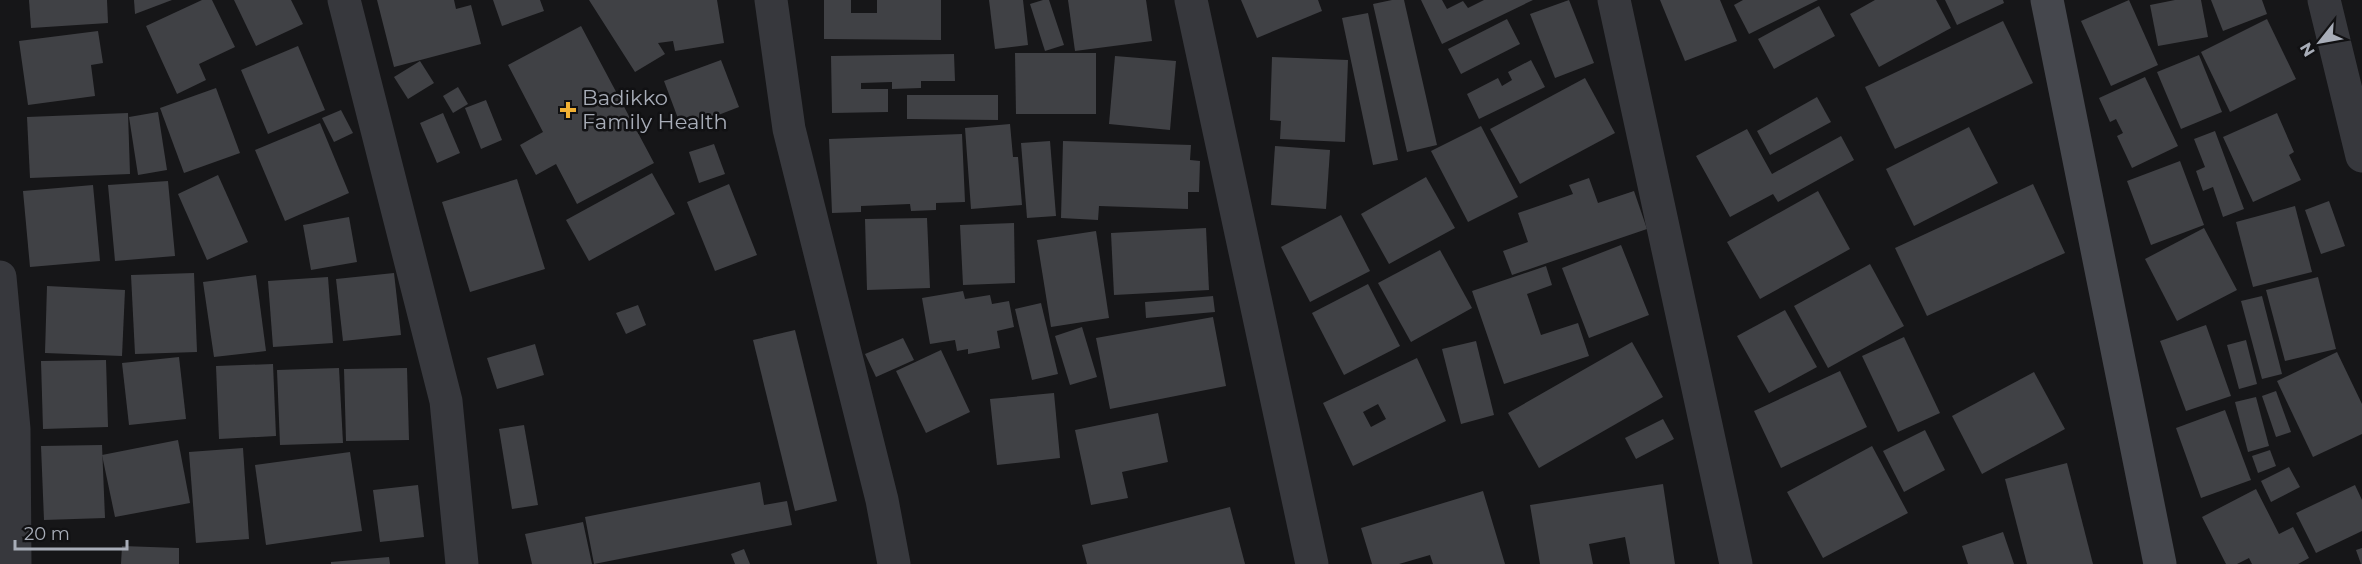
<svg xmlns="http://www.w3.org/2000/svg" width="2362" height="564" viewBox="0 0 2362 564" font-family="Montserrat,sans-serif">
<rect width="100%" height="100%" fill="#161618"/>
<!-- building -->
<g fill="#404145" fill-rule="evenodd">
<polygon points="29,0 107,0 108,23 31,28"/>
<polygon points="134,0 172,0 135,14"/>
<polygon points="202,0 212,0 235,47 199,64 206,80 177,94 146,26"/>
<polygon points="234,0 291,0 303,24 256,46"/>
<polygon points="377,0 454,0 456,9 471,5 481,44 394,67"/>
<polygon points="493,0 540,0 544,11 502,26"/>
<polygon points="589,0 717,0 724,43 675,51 673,41 658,43 665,54 635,72"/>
<polygon points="824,0 851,0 851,13 877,13 877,0 941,0 941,40 824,39"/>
<polygon points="989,0 1023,0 1028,45 995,49"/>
<polygon points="1043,0 1049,0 1064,45 1045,51 1030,4"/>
<polygon points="1068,0 1146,0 1152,41 1075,51"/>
<polygon points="1241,0 1318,0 1322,11 1257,38"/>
<polygon points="1392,0 1404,0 1437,145 1407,152 1373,4"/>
<polygon points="1421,0 1442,0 1447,9 1463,1 1468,8 1484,0 1533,0 1442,44"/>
<polygon points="1569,0 1594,63 1555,78 1530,14"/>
<polygon points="1660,0 1720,0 1737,41 1685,61"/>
<polygon points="1743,0 1818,0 1749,34 1734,5"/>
<polygon points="1875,0 1936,0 1951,28 1879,67 1850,14"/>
<polygon points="1945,0 2003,0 2004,3 1957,25"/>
<polygon points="2129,0 2158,65 2111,86 2081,21"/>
<polygon points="2175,0 2201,0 2208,37 2158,46 2150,5"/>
<polygon points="2211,0 2262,0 2267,14 2223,31"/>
<polygon points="1819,6 1835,36 1774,69 1758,39"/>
<polygon points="1368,13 1398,160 1373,165 1342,18"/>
<polygon points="1507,19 1520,44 1461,74 1448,49"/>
<polygon points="2267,19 2296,79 2230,112 2201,52"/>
<polygon points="2003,21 2033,83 1895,149 1865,87"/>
<polygon points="581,26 654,163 577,204 556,164 536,175 520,145 543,132 508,65"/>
<polygon points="98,31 103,63 91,65 95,96 28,105 19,41"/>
<polygon points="298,46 325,110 268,134 241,70"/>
<polygon points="1015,53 1096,53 1096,114 1016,114"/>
<polygon points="954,54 955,81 921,81 921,88 892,89 892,82 861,83 861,89 888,89 888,112 832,113 831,56"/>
<polygon points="2199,55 2222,112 2181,129 2157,72"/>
<polygon points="1115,56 1176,61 1170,130 1109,124"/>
<polygon points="1272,57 1348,60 1345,142 1280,139 1281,121 1270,120"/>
<polygon points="721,60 739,107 682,129 664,81"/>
<polygon points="1531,60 1545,87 1479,119 1467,94 1498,78 1502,86 1512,80 1508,72"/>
<polygon points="420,61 434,83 408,99 394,77"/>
<polygon points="2145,77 2178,146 2132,168 2117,136 2123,133 2116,119 2110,122 2099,98"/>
<polygon points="1585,78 1615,133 1520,184 1490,129"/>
<polygon points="458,87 468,104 453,113 443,96"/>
<polygon points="216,88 240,153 184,173 160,108"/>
<polygon points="907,95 998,95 998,120 907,119"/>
<polygon points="1817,97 1831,122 1770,155 1757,131"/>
<polygon points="486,100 502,140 481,149 465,108"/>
<polygon points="341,110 353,133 334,142 322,118"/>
<polygon points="158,112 167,170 138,175 129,117"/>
<polygon points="128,113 130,174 30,178 27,117"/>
<polygon points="443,113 460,153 437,163 420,123"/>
<polygon points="2277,113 2294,152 2289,155 2301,180 2253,202 2223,137"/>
<polygon points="320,123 349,193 285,221 255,150"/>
<polygon points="1010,124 1013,157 1018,157 1022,205 971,209 965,128"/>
<polygon points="1481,126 1518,197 1468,222 1431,151"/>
<polygon points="1969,127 1998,183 1914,226 1886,169"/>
<polygon points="1747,129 1772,174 1841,136 1854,160 1778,202 1773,194 1730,217 1696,156"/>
<polygon points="2215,131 2244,209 2223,217 2213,187 2203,191 2196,171 2205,167 2194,139"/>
<polygon points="962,134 965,202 936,203 936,210 911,211 910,204 861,206 861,212 832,213 829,139"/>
<polygon points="1050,141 1056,216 1027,218 1021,143"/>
<polygon points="1063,141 1191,145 1190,160 1200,161 1199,192 1188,192 1188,209 1099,206 1098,220 1061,218"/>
<polygon points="714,144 725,174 699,183 689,152"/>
<polygon points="1275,146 1330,150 1326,209 1271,205"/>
<polygon points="2180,161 2204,225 2151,245 2127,181"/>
<polygon points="652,173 675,214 589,261 566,220"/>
<polygon points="218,175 248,242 207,260 178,194"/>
<polygon points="1426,177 1455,228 1389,264 1361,214"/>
<polygon points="1589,178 1598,203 1634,191 1647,229 1512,275 1503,251 1528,242 1518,213 1573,194 1569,185"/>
<polygon points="517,179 545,269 470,292 442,202"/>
<polygon points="168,181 175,256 115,261 108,185"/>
<polygon points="729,184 757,255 715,271 687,202"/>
<polygon points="2033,184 2065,253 1927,316 1895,248"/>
<polygon points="93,185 100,261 30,267 23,191"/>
<polygon points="1818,191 1850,249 1760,299 1727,242"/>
<polygon points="2329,201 2345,246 2321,254 2305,210"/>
<polygon points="2295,206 2312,272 2253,287 2236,222"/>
<polygon points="1341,215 1370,271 1310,302 1281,247"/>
<polygon points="349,217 357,262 311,270 303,225"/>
<polygon points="927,218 930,288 867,290 865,219"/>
<polygon points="1014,223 1015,283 963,285 960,225"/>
<polygon points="1206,228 1209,290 1114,295 1111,233"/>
<polygon points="2204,228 2237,290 2177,321 2145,259"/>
<polygon points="1096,231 1109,318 1051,327 1037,240"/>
<polygon points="1621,245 1649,315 1589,338 1562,268"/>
<polygon points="1440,250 1472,308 1411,342 1378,283"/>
<polygon points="1870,264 1904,326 1828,368 1794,306"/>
<polygon points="1546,266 1552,285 1527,294 1541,335 1578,323 1589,356 1504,384 1472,291"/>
<polygon points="194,273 197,352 135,354 131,275"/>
<polygon points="394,273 401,335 343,341 336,279"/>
<polygon points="256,275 266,351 214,357 203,282"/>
<polygon points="328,277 333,343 273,347 268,281"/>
<polygon points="2318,277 2336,349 2285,361 2266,290"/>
<polygon points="1368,284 1400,346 1344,375 1312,313"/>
<polygon points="47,286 125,290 122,356 45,353"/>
<polygon points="963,291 965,299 990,295 992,304 1009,301 1014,327 997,331 1000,348 968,354 968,349 957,351 955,340 930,344 922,298"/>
<polygon points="1213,296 1215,312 1146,318 1145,302"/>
<polygon points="2262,296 2282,374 2262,379 2241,301"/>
<polygon points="1041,303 1058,374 1032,380 1015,309"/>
<polygon points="638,305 646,325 626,334 616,313"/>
<polygon points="1785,310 1817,367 1769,393 1737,336"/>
<polygon points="1213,317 1226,386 1110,409 1096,338"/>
<polygon points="2206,325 2231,396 2186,411 2160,341"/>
<polygon points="1082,327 1097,377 1070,385 1055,336"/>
<polygon points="795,330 837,501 795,511 753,340"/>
<polygon points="1904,337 1940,413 1898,432 1862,356"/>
<polygon points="903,338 914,360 876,377 865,354"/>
<polygon points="2246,340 2257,384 2239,389 2227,345"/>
<polygon points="1476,341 1494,415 1461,424 1442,349"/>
<polygon points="1632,342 1663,397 1539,468 1508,413"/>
<polygon points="535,344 544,375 497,389 487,358"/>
<polygon points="941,350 970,412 926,433 896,371"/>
<polygon points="2337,352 2362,404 2362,434 2313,457 2277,381"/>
<polygon points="179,357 186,419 129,425 122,363"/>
<path d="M1417,358L1446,421L1353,466L1323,403ZM1378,404L1386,419L1371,427L1363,412Z"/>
<polygon points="106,360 108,427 43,429 41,361"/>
<polygon points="273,364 276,436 219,439 216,366"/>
<polygon points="339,368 343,443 280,445 277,370"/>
<polygon points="407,368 409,440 346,441 344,369"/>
<polygon points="1840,371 1867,427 1781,468 1754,411"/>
<polygon points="2034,372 2065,429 1982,474 1952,416"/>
<polygon points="2276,391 2291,432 2276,437 2262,396"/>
<polygon points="1054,393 1060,458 997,465 990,399"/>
<polygon points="2256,397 2269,446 2248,452 2235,402"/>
<polygon points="2225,410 2251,480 2201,498 2176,428"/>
<polygon points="1158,413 1168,462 1122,472 1128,498 1091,505 1075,430"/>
<polygon points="1663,419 1674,439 1636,459 1625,438"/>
<polygon points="524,425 538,505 512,509 499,429"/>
<polygon points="1925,430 1945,470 1904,492 1883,451"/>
<polygon points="178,440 190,503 115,517 102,455"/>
<polygon points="102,445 105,518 44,520 41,446"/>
<polygon points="1872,446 1908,513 1823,558 1787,492"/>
<polygon points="243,448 249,539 196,543 189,452"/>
<polygon points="2270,450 2276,466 2258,473 2252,456"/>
<polygon points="350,452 362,531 266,545 255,465"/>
<polygon points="2067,463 2093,564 2027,564 2005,479"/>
<polygon points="2289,467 2300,487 2271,502 2261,481"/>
<polygon points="760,482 764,505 787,501 792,525 594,564 585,517"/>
<polygon points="1663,484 1675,564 1630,564 1625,537 1589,544 1593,564 1540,564 1530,505"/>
<polygon points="418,485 424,537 380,542 373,490"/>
<polygon points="2355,485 2362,500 2362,531 2316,553 2296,513"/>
<polygon points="2256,489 2279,534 2293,527 2309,558 2298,564 2252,564 2249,558 2237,564 2226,564 2202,517"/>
<polygon points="1483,491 1505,564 1433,564 1430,555 1399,564 1372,564 1361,528"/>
<polygon points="1230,507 1245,564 1087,564 1082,545"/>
<polygon points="583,522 592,564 532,564 525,534"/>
<polygon points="2003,532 2014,564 1968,564 1962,546"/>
<polygon points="122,546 179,548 179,564 121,564"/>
<polygon points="2362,548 2362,564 2361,564 2356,550"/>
<polygon points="744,549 750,564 735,564 731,554"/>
<polygon points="389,557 390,564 331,564 331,562"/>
</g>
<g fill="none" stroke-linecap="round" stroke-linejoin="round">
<!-- street -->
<g stroke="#37383d" stroke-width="33">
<polyline points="344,0 446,401 462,564"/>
<polyline points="771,0 789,129 882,500 894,564"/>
<polyline points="1191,0 1312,564"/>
<polyline points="1614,0 1736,564"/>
<polyline points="2324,0 2362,156"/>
<polyline points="0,277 14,429 15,564"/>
</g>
<!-- secondary -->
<polyline stroke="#45474d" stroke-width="33" points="2047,0 2160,564"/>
</g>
<!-- markers -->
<path fill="#f2b134" stroke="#111113" stroke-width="2" d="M565 101h6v6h6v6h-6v6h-6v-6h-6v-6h6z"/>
<g text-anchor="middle" stroke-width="5" stroke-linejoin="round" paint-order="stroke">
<!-- poi labels -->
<g font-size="21" fill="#a8adb8" stroke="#111113" text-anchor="start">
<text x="582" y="105">Badikko<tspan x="582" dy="24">Family Health</tspan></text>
</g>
</g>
<!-- north arrow -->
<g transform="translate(2320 42) rotate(239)" stroke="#111113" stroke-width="4.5" paint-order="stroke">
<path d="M0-4.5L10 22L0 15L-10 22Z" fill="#a8adb8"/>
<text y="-9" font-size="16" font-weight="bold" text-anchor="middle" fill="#a8adb8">N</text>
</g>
<!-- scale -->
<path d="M15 540v9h112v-9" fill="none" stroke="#a8adb8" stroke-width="3"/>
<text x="24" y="540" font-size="18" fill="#a8adb8" stroke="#111113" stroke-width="4.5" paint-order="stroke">20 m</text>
</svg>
